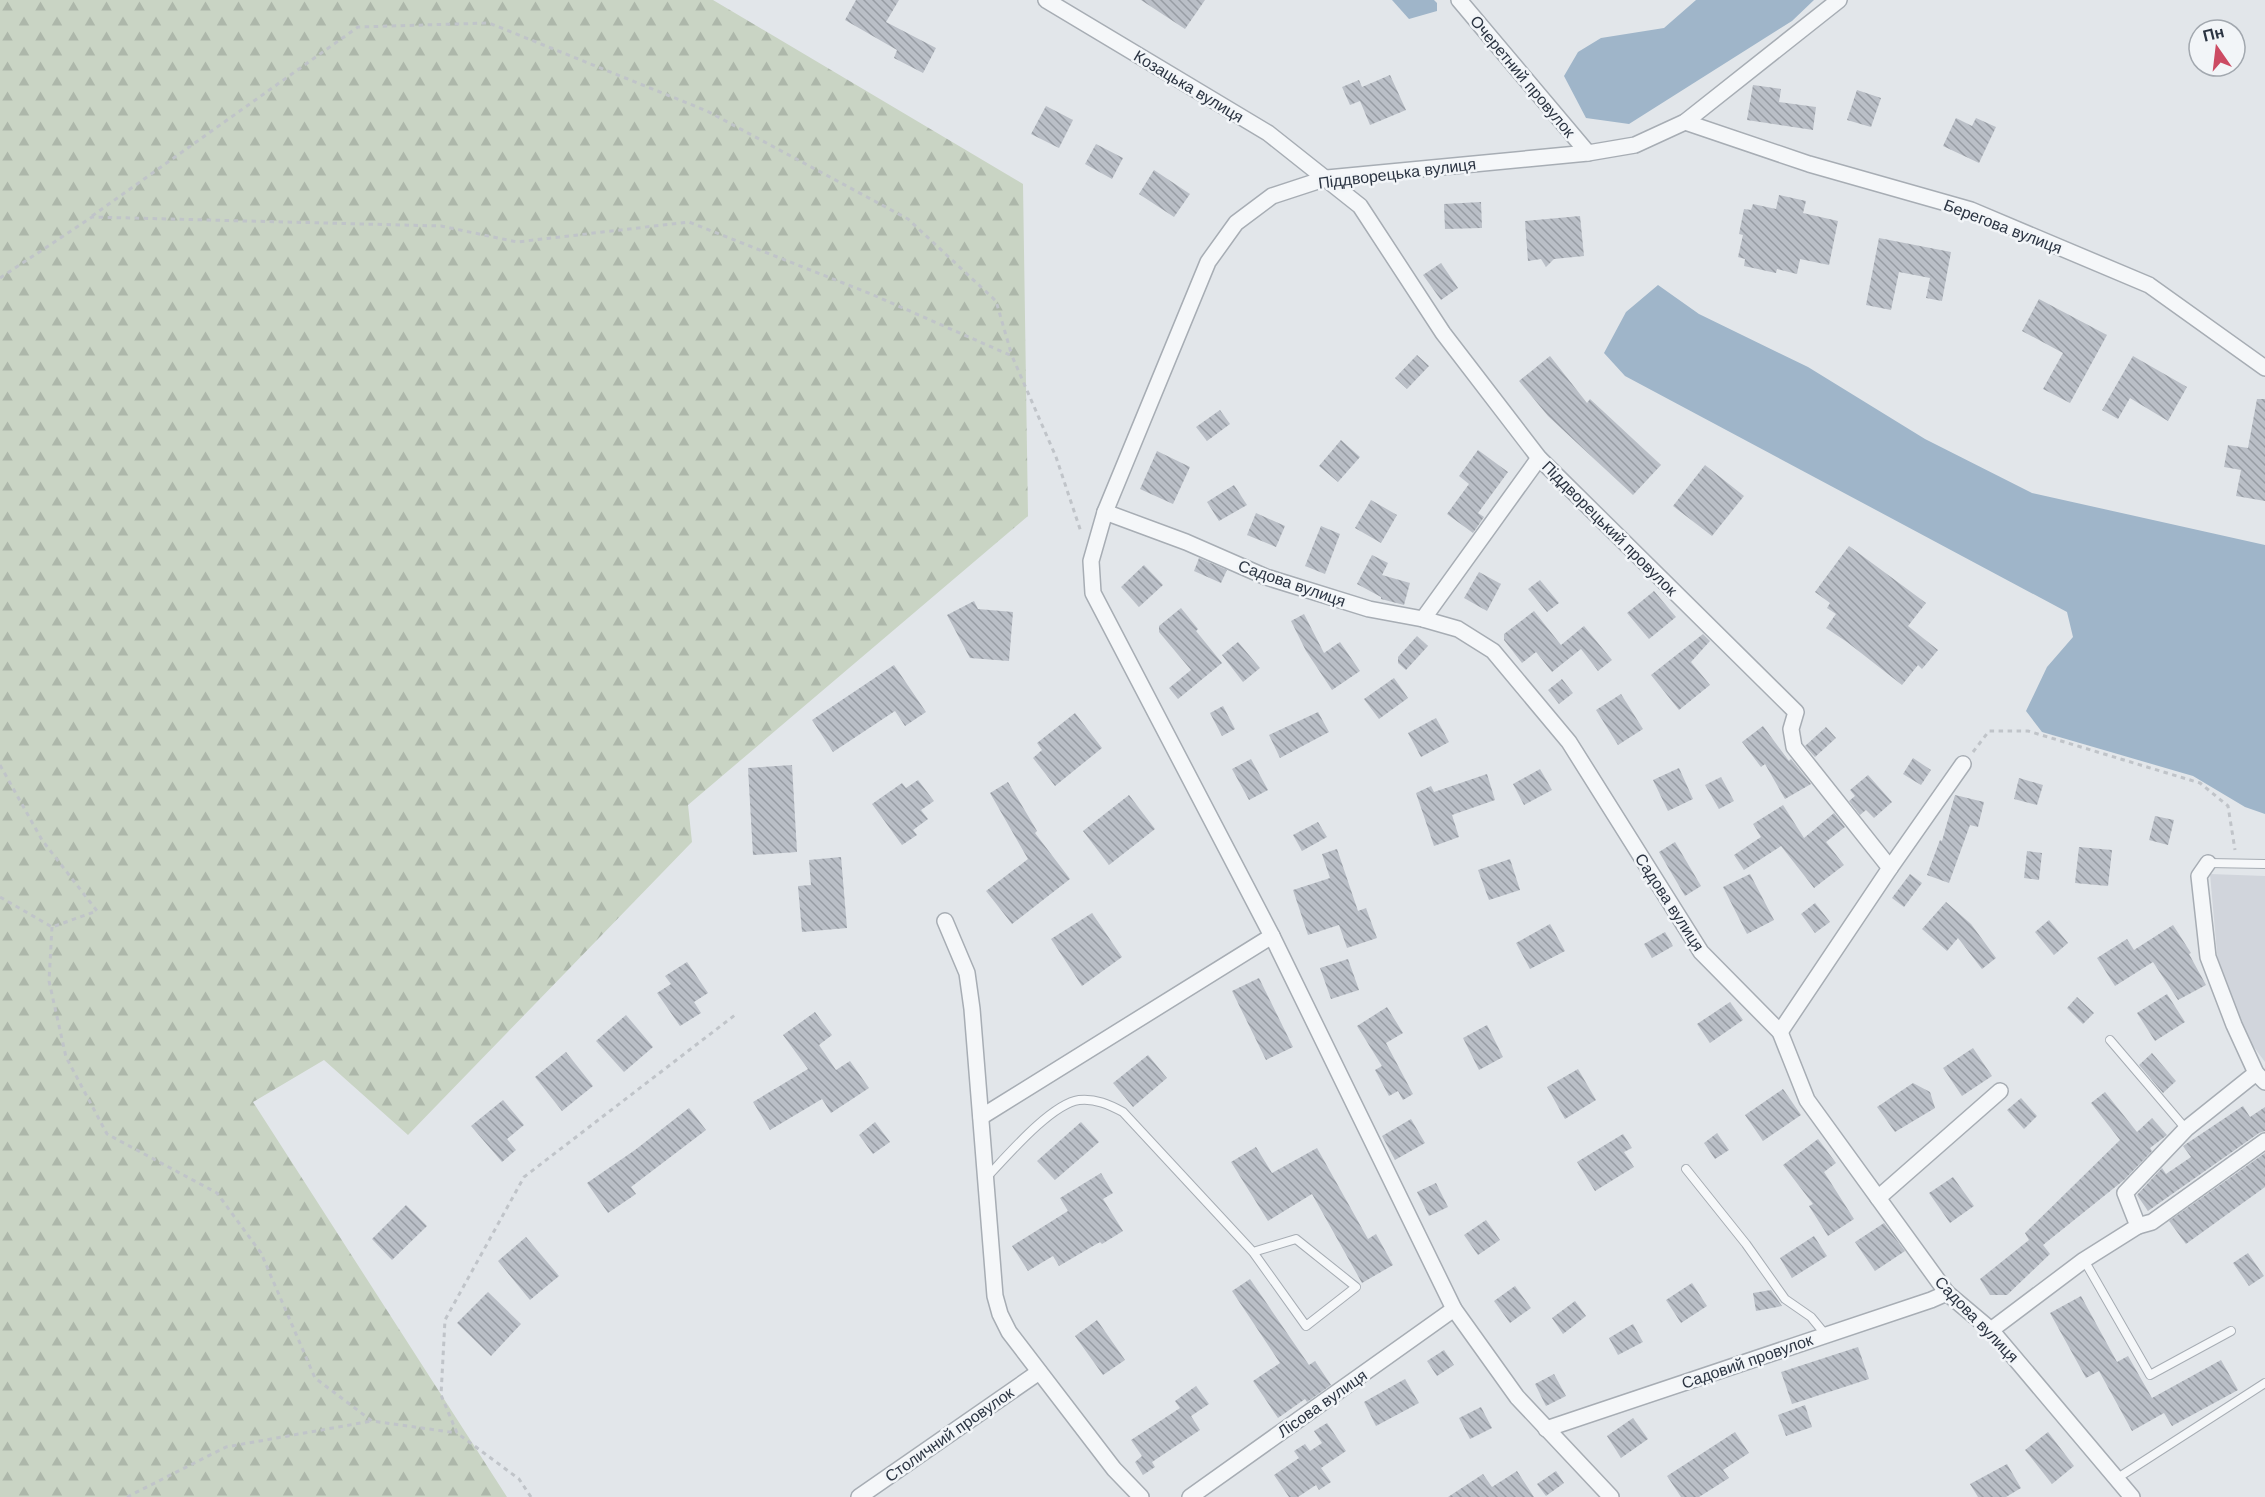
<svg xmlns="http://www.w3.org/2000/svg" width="2265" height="1497" viewBox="0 0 2265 1497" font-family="Arial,sans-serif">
<defs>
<pattern id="forest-firs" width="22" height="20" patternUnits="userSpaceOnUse" patternTransform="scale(1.5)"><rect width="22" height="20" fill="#c9d4c4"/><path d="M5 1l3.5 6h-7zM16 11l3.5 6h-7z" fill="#adb7aa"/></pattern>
<pattern id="building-back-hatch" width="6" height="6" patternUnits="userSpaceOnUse" patternTransform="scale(1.5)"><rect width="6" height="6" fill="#babfc7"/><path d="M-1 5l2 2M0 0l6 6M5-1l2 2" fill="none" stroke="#979ca3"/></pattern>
</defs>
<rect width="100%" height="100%" fill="#e2e6ea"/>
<!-- built -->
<polygon fill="#d1d5dc" points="2210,874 2265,876 2265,1062 2245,1035 2218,964"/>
<!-- forest -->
<polygon fill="url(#forest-firs)" points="0,0 713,0 1023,184 1028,516 688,805 692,842 408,1135 324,1060 253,1102 507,1497 0,1497"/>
<!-- water -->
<g fill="#9fb5c9">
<polygon points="1392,0 1434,0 1437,3 1437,11 1409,19"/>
<polygon points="1696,0 1814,0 1792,21 1629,124 1586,118 1564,76 1578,52 1601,38 1664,28"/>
<polygon points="1658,285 1699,314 1808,367 1925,439 2032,493 2265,545 2265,814 2245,807 2193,776 2042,732 2026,711 2047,667 2073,637 2067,612 1625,376 1604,353 1626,312"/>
</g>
<!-- building -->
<g fill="url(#building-back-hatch)">
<polygon points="856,0 899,0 886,22 936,48 923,73 894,58 897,50 845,20"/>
<polygon points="1141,0 1205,0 1185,29"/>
<polygon points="1390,75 1406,110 1370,125 1360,101 1350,105 1342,87 1359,80 1362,87"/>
<polygon points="1753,85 1781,89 1779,102 1816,107 1813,130 1747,120"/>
<polygon points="1857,90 1881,98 1871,127 1847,120"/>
<polygon points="1046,106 1073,120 1059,148 1031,134"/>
<polygon points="1956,118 1972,126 1976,118 1996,127 1979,163 1943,146"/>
<polygon points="1096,144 1123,158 1112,179 1085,164"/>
<polygon points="1154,170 1190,194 1174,217 1139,194"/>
<polygon points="1779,195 1806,201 1803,213 1838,221 1829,265 1800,259 1797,274 1777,269 1776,273 1744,266 1745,259 1738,257 1743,235 1739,234 1744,209 1751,210 1753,204 1776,209"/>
<polygon points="1481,202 1482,228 1445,229 1444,204"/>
<polygon points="1580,216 1584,256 1554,259 1546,267 1541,259 1528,261 1525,221"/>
<polygon points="1879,238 1951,252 1942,301 1926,298 1930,278 1899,272 1891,310 1866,305"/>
<polygon points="1441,263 1458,288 1441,300 1423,275"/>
<polygon points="2039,299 2107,335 2070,403 2043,389 2063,353 2022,331"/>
<polygon points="1417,355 1429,366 1407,389 1395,378"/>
<polygon points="1550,356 1587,403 1590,399 1661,465 1633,495 1548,416 1519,381"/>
<polygon points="2133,356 2187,387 2168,421 2130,398 2118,419 2102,410"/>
<polygon points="2257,399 2265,399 2265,501 2236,496 2241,470 2224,467 2228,445 2248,448"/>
<polygon points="1220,410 1230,424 1207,441 1196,427"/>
<polygon points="1341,440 1360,457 1338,482 1319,466"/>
<polygon points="1478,450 1508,472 1478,513 1484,517 1473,533 1447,514 1469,484 1459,476"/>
<polygon points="1157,451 1190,467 1173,504 1140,489"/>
<polygon points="1705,465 1744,496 1712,536 1673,506"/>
<polygon points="1234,485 1247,505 1219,521 1207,502"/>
<polygon points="1371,500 1397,515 1381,543 1355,528"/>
<polygon points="1256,513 1285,526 1276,547 1247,535"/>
<polygon points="1321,526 1340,534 1325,574 1305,566"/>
<polygon points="1849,546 1926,603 1908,626 1938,650 1922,669 1918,665 1902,685 1847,642 1826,628 1836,614 1827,608 1830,603 1815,592"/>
<polygon points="1372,555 1388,563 1382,575 1410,583 1404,605 1381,599 1381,597 1357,584"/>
<polygon points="1199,558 1227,570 1221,583 1194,571"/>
<polygon points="1144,565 1163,585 1139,607 1121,587"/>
<polygon points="1479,572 1501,584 1487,611 1464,598"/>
<polygon points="1540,580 1559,603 1547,612 1528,589"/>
<polygon points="1654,591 1676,617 1649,639 1627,613"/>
<polygon points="974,601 978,609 1013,612 1009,661 970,658 947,615"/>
<polygon points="1181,608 1198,629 1196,631 1222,663 1178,699 1169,688 1191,670 1159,632 1159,626"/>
<polygon points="1534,611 1561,645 1584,626 1612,660 1598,671 1581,649 1552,672 1536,652 1522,663 1504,640 1504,634"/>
<polygon points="1304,614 1324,653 1340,642 1360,671 1332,690 1306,651 1291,621"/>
<polygon points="1703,634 1710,641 1691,662 1710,685 1679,710 1651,675"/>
<polygon points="1417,636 1428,646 1406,670 1398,663 1398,657"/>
<polygon points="1238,642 1260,668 1243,682 1222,655"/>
<polygon points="894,665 926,712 905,726 895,711 833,752 812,720"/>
<polygon points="1394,678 1408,698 1379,719 1364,699"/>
<polygon points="1562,679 1573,693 1559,704 1548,690"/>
<polygon points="1621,694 1643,729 1618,745 1596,710"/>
<polygon points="1223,706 1235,729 1222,736 1210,713"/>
<polygon points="1318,712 1329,732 1280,758 1269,735"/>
<polygon points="1075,713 1102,748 1055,786 1033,758 1042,750 1037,743"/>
<polygon points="1436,718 1449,742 1421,757 1408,733"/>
<polygon points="1763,726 1789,761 1791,759 1811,784 1785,799 1765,764 1761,767 1742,742"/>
<polygon points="1826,727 1836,738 1815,757 1805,746"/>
<polygon points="1913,758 1931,770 1921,785 1903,774"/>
<polygon points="1251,759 1268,790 1249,800 1232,769"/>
<polygon points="792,765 797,852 753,855 748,768"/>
<polygon points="1679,768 1693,799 1668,811 1653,780"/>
<polygon points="1540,769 1552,790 1524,805 1513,784"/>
<polygon points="1487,774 1495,800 1452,815 1459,837 1434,846 1416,793 1431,786 1434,792"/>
<polygon points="1868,775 1892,802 1874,818 1866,810 1860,815 1849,801 1855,796 1850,790"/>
<polygon points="1721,777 1734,801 1719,809 1705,785"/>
<polygon points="2019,778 2043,785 2037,805 2014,799"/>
<polygon points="918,780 934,801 921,810 928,819 913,830 917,835 902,845 872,804 902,783 906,788"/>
<polygon points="1008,782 1037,831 1035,833 1070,879 1012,924 986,891 1028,859 990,793"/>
<polygon points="1129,795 1155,829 1109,865 1083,831"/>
<polygon points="1955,795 1984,802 1978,827 1970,825 1949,883 1927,875 1940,840 1942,841"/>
<polygon points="1783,805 1804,838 1834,813 1845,827 1826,842 1844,865 1814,888 1781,846 1744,870 1734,855 1761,837 1753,824"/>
<polygon points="2155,816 2174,820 2168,845 2149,840"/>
<polygon points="1318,822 1327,837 1302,851 1293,835"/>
<polygon points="1675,842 1701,886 1685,896 1659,852"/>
<polygon points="2079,847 2112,850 2108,886 2075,883"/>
<polygon points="1337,849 1358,911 1366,908 1377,938 1347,948 1339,925 1308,935 1293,890 1330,878 1322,854"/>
<polygon points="2027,851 2042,853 2039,880 2024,878"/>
<polygon points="841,857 847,928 802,932 798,886 811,885 809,860"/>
<polygon points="1510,859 1520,890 1489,900 1478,870"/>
<polygon points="1750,874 1774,920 1747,934 1723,887"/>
<polygon points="1910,874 1922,883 1904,907 1892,898"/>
<polygon points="1946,902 1971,924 1996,958 1982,969 1958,938 1947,951 1922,929"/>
<polygon points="1815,903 1830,922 1815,933 1801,914"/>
<polygon points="1092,913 1122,957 1082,986 1051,939"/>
<polygon points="2049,920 2068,943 2054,955 2035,932"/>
<polygon points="1550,924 1565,951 1530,969 1516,943"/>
<polygon points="2173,925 2191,953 2189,954 2206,985 2178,1000 2153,962 2115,986 2097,958 2127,939 2134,950"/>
<polygon points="1665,932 1673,946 1652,958 1644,944"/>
<polygon points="1348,959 1359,990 1331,999 1320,968"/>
<polygon points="687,962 708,993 694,1002 701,1013 680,1026 657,993 671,984 665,976"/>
<polygon points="1259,978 1293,1047 1266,1060 1232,991"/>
<polygon points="2167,994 2185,1022 2155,1041 2137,1013"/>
<polygon points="2077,997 2094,1013 2083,1024 2067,1008"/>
<polygon points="1730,1002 1743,1020 1710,1043 1697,1024"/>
<polygon points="1387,1007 1403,1033 1386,1043 1413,1094 1403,1100 1398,1091 1389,1096 1375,1070 1382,1066 1357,1026"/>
<polygon points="815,1012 832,1035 819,1045 836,1070 850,1061 869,1088 831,1113 822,1099 770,1130 753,1102 808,1069 783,1035"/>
<polygon points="626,1015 653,1047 624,1072 596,1041"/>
<polygon points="1487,1025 1503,1057 1479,1070 1463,1038"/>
<polygon points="1973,1048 1992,1076 1962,1096 1943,1068"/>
<polygon points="566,1052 593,1086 562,1111 535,1077"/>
<polygon points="2152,1053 2176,1081 2163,1093 2139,1065"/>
<polygon points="1148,1055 1167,1078 1133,1107 1113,1083"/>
<polygon points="1578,1069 1596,1100 1565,1119 1547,1087"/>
<polygon points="1913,1083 1930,1092 1935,1108 1895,1132 1877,1107"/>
<polygon points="1783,1089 1801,1115 1763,1141 1745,1115"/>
<polygon points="2105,1092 2137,1132 2152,1118 2167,1135 2150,1148 2152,1151 2124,1180 2043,1245 2050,1254 2007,1295 1990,1295 1980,1279 2029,1240 2025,1233 2120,1140 2091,1103"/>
<polygon points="2021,1098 2037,1116 2024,1129 2007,1110"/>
<polygon points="503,1100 524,1125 507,1139 516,1150 502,1162 471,1126"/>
<polygon points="2243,1106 2250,1117 2265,1107 2265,1131 2259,1133 2148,1211 2137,1195 2162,1168 2166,1174 2191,1157 2183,1146"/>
<polygon points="689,1108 706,1130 631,1187 636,1194 608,1213 587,1183 635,1150"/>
<polygon points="1411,1119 1425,1143 1395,1160 1382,1136"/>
<polygon points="875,1122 890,1142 873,1154 859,1135"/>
<polygon points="1081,1122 1099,1142 1055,1180 1037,1161"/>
<polygon points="1717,1133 1729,1150 1715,1159 1704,1143"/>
<polygon points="1623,1134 1632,1148 1624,1152 1634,1167 1595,1191 1577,1162"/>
<polygon points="1818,1139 1836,1163 1824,1172 1854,1219 1828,1236 1809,1206 1813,1204 1783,1165"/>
<polygon points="1256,1147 1272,1173 1317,1148 1368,1239 1376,1234 1393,1265 1362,1283 1312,1194 1268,1221 1231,1162"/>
<polygon points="2265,1153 2265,1187 2186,1244 2169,1221"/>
<polygon points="1101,1173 1113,1193 1103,1199 1123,1231 1102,1244 1100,1242 1059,1266 1053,1256 1028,1271 1012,1246 1068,1211 1060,1198"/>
<polygon points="1953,1177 1974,1206 1950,1223 1929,1193"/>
<polygon points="1436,1183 1448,1207 1429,1216 1417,1192"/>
<polygon points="406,1205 427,1226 392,1260 372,1239"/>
<polygon points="1486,1220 1500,1240 1478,1255 1464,1235"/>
<polygon points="1884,1223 1905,1251 1875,1271 1855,1242"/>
<polygon points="1814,1236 1827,1256 1792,1278 1780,1258"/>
<polygon points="526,1237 559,1276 530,1300 498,1261"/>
<polygon points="2248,1253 2264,1276 2249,1286 2233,1263"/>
<polygon points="1250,1279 1309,1365 1315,1361 1331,1385 1307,1402 1305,1399 1278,1418 1253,1381 1280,1363 1232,1291"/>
<polygon points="1692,1283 1707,1306 1681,1323 1666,1300"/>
<polygon points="1515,1286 1531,1308 1510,1323 1494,1301"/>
<polygon points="1771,1290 1782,1306 1756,1311 1753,1293"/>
<polygon points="488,1292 521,1324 491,1356 457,1323"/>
<polygon points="2081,1296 2117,1362 2128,1356 2152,1398 2221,1360 2238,1390 2172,1426 2164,1413 2132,1431 2099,1371 2086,1378 2050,1313"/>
<polygon points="1575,1301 1586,1316 1563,1334 1552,1318"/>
<polygon points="1097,1320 1125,1360 1103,1375 1075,1336"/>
<polygon points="1633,1324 1643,1342 1618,1355 1609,1338"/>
<polygon points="1858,1347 1869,1379 1792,1404 1781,1372"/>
<polygon points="1444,1350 1454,1365 1437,1376 1427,1361"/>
<polygon points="1554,1374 1566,1396 1546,1406 1535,1384"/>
<polygon points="1405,1379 1419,1403 1376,1426 1364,1402"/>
<polygon points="1196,1386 1209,1404 1191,1416 1200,1430 1152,1462 1155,1467 1143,1475 1135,1462 1142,1456 1131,1440 1180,1408 1175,1401"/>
<polygon points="1805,1405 1812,1427 1786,1436 1778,1415"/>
<polygon points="1481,1407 1492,1428 1470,1439 1459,1418"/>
<polygon points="1633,1418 1648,1439 1621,1458 1607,1436"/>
<polygon points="1327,1423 1346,1451 1321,1468 1331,1482 1319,1490 1316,1485 1298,1497 1289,1497 1274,1475 1299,1458 1294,1451 1305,1444 1310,1451 1322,1443 1314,1431"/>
<polygon points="1735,1432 1749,1453 1723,1470 1729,1478 1699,1497 1681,1497 1667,1476"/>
<polygon points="2048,1432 2074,1466 2052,1484 2025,1450"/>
<polygon points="2007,1464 2021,1488 2006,1497 1978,1497 1970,1484"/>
<polygon points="1517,1471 1534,1497 1448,1497 1483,1474 1492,1487"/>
<polygon points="1556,1471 1564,1483 1546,1496 1537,1484"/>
</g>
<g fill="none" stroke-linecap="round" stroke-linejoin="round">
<!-- lane casing -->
<g stroke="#a7adb4" stroke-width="10">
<g id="lane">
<polyline points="2208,863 2265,864"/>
<polyline points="2110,1040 2186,1129"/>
<polyline points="1686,1169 1746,1244 1785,1299 1811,1317 1825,1334"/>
<path d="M987,1177C1007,1156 1051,1104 1079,1100C1095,1098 1110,1105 1123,1112L1253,1252L1306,1326L1356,1287L1296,1239L1253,1252"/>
<polyline points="2084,1260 2150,1375 2231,1331"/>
<polyline points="2116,1479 2265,1383"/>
</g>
</g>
<!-- street casing -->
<g stroke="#a7adb4" stroke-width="18">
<g id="street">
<polyline points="1046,0 1268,133 1360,206 1443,333 1539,458 1796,712 1791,729 1794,747 1890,868"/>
<polyline points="1459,0 1588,153"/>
<polyline points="1685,122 1809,164 1971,210 2149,285 2265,368"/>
<polyline points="1105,512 1186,542 1266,577 1369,609 1423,619 1458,629 1493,651 1569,742 1701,952 1780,1032 1807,1100 1947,1293 1991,1330 2132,1497"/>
<polyline points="1423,619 1539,458"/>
<polyline points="2208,863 2199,876 2208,957 2234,1025 2256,1073 2265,1082"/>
<polyline points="945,921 967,973 972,1009 995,1296 1000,1314 1009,1332 1114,1469 1141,1497"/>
<polyline points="1780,1032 1890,868 1963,764"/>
<polyline points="981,1117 1272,936"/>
<polyline points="1878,1198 2000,1091"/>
<polyline points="2138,1226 2152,1222 2265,1141"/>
<polyline points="1991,1330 2084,1260 2138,1226 2125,1193 2186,1129 2256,1073"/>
<polyline points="1546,1429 1931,1300 1947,1293"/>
<polyline points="859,1497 1039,1372"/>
<polyline points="1190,1497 1454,1309"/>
<polyline points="1611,1497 1517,1397 1454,1309 1272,936 1093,593 1091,561 1105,512 1208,262 1236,223 1272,196 1327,178 1588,153 1635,145 1685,122 1839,0"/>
</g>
</g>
<!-- path -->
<g stroke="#c0c4c9" stroke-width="3" stroke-dasharray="4.5 4.5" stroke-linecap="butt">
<polyline points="92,216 358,27 489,23 707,111 908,219 996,301 1012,356"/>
<polyline points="0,278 92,217 441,226 517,242 689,222 871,294 1012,356 1056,457 1081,532"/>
<polyline points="1973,752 1989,731 2028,731 2200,783 2228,806 2235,850"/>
<polyline points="0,765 42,840 97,911 52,927 0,897"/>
<polyline points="52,927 49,981 66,1057 107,1134 217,1193 261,1253 315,1378 372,1421 457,1433"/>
<polyline points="127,1497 226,1447 372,1421"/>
<polyline points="531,1497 519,1479 457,1433 441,1395 445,1320 524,1177 735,1015"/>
</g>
<!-- lane -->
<use href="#lane" stroke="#f5f7f9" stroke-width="8"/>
<!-- street -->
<use href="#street" stroke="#f5f7f9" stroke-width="15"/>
</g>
<g text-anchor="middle" stroke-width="5" stroke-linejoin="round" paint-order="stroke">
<!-- street labels -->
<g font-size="16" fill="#2b3442" stroke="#f2f5f8">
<text transform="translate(1523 76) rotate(50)" y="6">Очеретний провулок</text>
<text transform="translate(1189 86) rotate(31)" y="6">Козацька вулиця</text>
<text transform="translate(1397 173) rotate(-7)" y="6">Піддворецька вулиця</text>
<text transform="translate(2003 226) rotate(21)" y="6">Берегова вулиця</text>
<text transform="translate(1610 528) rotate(45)" y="6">Піддворецький провулок</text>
<text transform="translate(1292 583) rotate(19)" y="6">Садова вулиця</text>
<text transform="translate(1670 902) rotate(57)" y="6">Садова вулиця</text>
<text transform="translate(1977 1319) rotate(46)" y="6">Садова вулиця</text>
<text transform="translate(1747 1361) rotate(-19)" y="6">Садовий провулок</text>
<text transform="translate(1322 1403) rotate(-35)" y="6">Лісова вулиця</text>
<text transform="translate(949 1434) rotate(-35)" y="6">Столичний провулок</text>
</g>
</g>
<!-- north arrow -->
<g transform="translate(2217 48) rotate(346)"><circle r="28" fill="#f2f5f8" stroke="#a2a8af" stroke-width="1.5"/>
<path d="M0-4.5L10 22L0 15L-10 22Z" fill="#cc4b63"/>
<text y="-9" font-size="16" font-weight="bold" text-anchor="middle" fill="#2b3442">Пн</text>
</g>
</svg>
